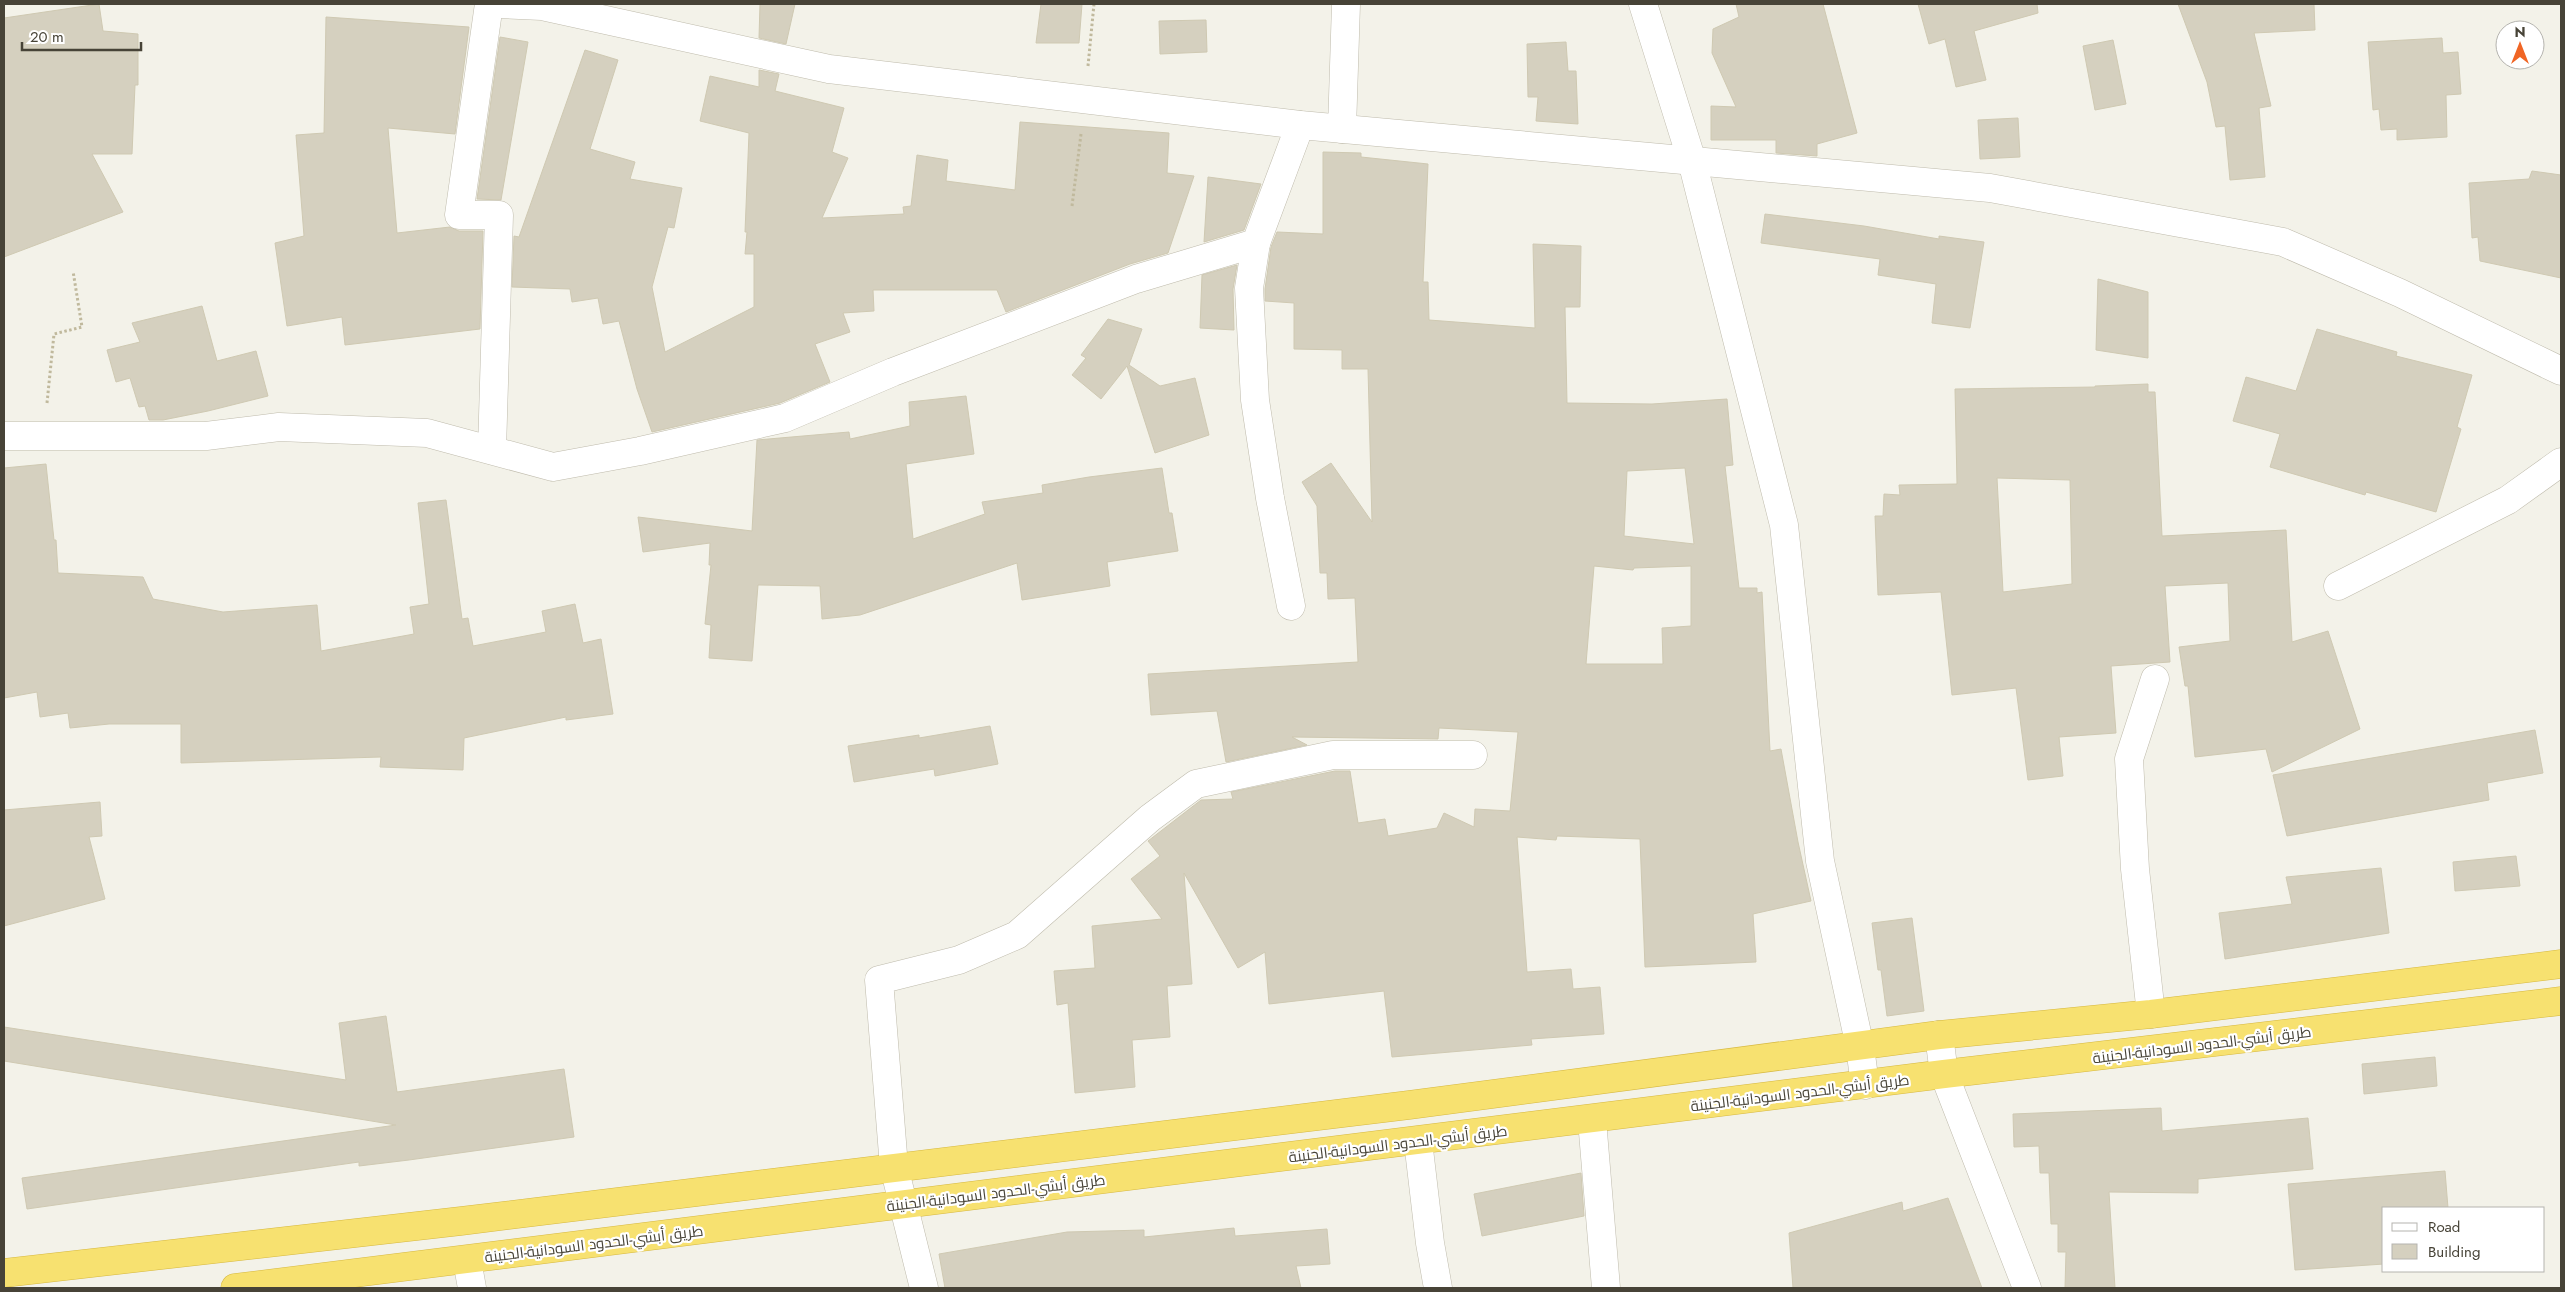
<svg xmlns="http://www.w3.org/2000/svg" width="2565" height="1292" viewBox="0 0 2565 1292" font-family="Jost,Cairo,sans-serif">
<rect width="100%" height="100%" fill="#f3f2e9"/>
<!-- building -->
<g fill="#d5d0bf" stroke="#cfc9b2" fill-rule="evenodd">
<polygon points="99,4 103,31 138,34 138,85 135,85 132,154 92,154 123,212 4,257 4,18"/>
<polygon points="760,4 795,4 786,44 759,38"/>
<polygon points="1041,4 1082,4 1079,43 1036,43"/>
<polygon points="1736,4 1823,4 1857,133 1817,144 1817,156 1776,153 1776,140 1711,140 1711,106 1736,107 1712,53 1713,29 1739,17"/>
<polygon points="1918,4 2037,4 2038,13 1974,31 1986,80 1956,87 1945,39 1929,44"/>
<polygon points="2178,4 2314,4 2315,30 2254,33 2271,106 2259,108 2265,177 2230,180 2225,126 2216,127 2207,82"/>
<polygon points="326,17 469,27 455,134 388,128 397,233 450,227 459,231 483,231 480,329 345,345 342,317 287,326 275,243 304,236 296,135 324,133"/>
<polygon points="1206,20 1207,52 1160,54 1159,21"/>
<polygon points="500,37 528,42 501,200 477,199"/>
<polygon points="2442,38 2443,53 2458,52 2461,94 2446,95 2447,137 2397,140 2397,129 2381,130 2379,109 2373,110 2368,42"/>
<polygon points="2113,40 2126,104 2095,110 2083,46"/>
<polygon points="1566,42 1568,71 1576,71 1578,124 1536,121 1538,97 1528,97 1527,44"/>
<polygon points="585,50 618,60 590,149 635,162 630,179 682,188 674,228 668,227 652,287 665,352 754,307 754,254 745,254 747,232 745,232 749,133 700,121 710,76 759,87 759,70 779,74 775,91 844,108 832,152 848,158 822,218 904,214 903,207 911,206 917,155 948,160 946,181 1015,190 1020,122 1169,133 1167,173 1194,176 1168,253 1130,264 1006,312 997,290 873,290 874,311 843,313 850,332 815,344 830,382 780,403 652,432 637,389 619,321 603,324 598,298 572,302 570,289 512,287 514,236 519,237"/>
<polygon points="2018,118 2020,157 1980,159 1978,120"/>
<path d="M1323,152L1361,153V157L1428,164L1423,282H1428L1429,320L1535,328L1533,244L1581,246L1580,307H1565L1567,403L1652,404L1727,399L1733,465L1725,466L1739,588H1757V593L1762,592L1770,751L1781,749L1798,842L1811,901L1753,914L1756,962L1645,967L1640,839L1557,836L1556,840L1517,837L1527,972L1571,969L1573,989L1600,987L1604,1034L1531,1039L1532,1045L1392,1057L1384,991L1269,1004L1265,952L1238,968L1184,873L1192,984L1167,986L1170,1037L1132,1040L1135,1087L1075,1093L1068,1003L1057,1005L1054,971L1095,968L1092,926L1162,919L1131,879L1160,856L1148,841L1201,800L1233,799L1231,792L1335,771H1350L1358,823L1385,819L1388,836L1437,828L1444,813L1474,827L1475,809L1510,811L1518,732L1439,728L1438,739L1292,737L1307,745L1226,762L1217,711L1151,715L1148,674L1358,662L1355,598L1328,599L1327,573H1320L1317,506L1302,482L1331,463L1372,522L1368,369H1342V350L1294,349V303L1265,301V289L1271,247L1277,232L1323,234ZM1685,468L1694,544L1624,536L1627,471ZM1594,566L1633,570L1634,568L1691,566V626L1662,628L1663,664H1586Z"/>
<polygon points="2532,171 2561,175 2561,278 2480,261 2478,237 2472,238 2469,183 2529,179"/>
<polygon points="1208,177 1261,184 1244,230 1204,242"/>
<polygon points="1765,214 1864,226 1939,239 1939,236 1984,242 1970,328 1932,323 1936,284 1878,275 1880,259 1761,243"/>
<polygon points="1237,265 1233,289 1234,330 1200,328 1202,275"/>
<polygon points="2098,279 2148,292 2148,358 2096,350"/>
<polygon points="202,306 217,361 256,351 268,396 208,411 163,420 149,420 145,406 139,407 130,378 116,382 107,350 140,342 132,323"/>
<polygon points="1108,319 1142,329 1129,365 1160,386 1195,378 1209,435 1155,453 1127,366 1101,399 1072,375 1086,358 1081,355"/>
<polygon points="2317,329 2397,352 2396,356 2472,375 2457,427 2461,429 2436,512 2366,492 2365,495 2270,467 2280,434 2233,421 2246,377 2296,391"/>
<path d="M2148,384V392H2155L2162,536L2286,530L2292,642L2328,631L2360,729L2272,772L2266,749L2195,757L2188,686H2185L2179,647L2230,641L2228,583L2165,586L2170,662L2111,666L2116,733L2059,737L2063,776L2028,780L2016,688L1952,695L1941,592L1878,595L1875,516H1883L1884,494L1900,495L1899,485L1957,484L1955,389L2095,387V386ZM1997,478L2070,480L2072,584L2003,592Z"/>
<polygon points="966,396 974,454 906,464 913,539 985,514 982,502 1043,493 1042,485 1089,477 1162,468 1169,513 1172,513 1178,551 1107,562 1110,586 1022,600 1017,563 860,615 822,619 820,586 758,585 752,661 709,658 711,625 705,624 711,565 709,565 710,543 643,552 638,517 752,531 757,440 849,432 850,439 910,426 909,402"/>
<polygon points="46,464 54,540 56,540 58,573 143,577 153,599 223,612 317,605 321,651 414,634 410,607 429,604 418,503 446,500 462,619 468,618 473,646 546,632 542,611 575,604 583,643 601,639 613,714 566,720 566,717 464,738 463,770 380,767 381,757 181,763 181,724 109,724 70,728 68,713 40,717 37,692 4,698 4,468"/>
<polygon points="990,726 998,764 935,776 934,769 854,782 848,746 919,735 919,738"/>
<polygon points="2535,730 2543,773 2487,783 2489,800 2287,836 2273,775"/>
<polygon points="100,802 102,836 89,837 105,899 4,926 4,810"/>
<polygon points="2516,856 2520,886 2455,891 2453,862"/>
<polygon points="2381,868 2389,933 2225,959 2219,913 2292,904 2286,877"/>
<polygon points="1912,918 1924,1011 1887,1016 1881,970 1878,970 1872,923"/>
<polygon points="386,1016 397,1092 564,1069 574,1137 409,1160 359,1166 359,1162 27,1209 22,1178 396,1125 4,1061 4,1027 346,1080 339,1023"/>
<polygon points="2435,1057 2437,1086 2364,1094 2362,1064"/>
<polygon points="2161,1108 2162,1131 2308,1118 2313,1169 2198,1179 2198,1193 2109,1192 2115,1288 2065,1288 2066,1252 2058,1252 2058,1224 2051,1224 2049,1173 2040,1173 2039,1146 2014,1147 2013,1114"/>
<polygon points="2445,1171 2448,1208 2384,1208 2384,1264 2295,1270 2288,1184"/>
<polygon points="1581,1173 1584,1216 1482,1236 1474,1194"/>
<polygon points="1948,1198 1982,1288 1793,1288 1789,1233 1902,1202 1903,1211"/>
<polygon points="1234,1228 1235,1236 1327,1229 1330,1264 1296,1266 1301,1288 945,1288 939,1254 1067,1232 1144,1230 1144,1237"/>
</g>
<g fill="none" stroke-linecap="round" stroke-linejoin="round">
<!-- street casing -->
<g stroke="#bfbbac" stroke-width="29">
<g id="street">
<polyline points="489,4 459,215 499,215 492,450"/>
<polyline points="500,4 542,6 829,69 1300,125 1990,188 2283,242 2400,293 2561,371"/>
<polyline points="1643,4 1692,161 1784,525 1820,861 1860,1047 1865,1085"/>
<polyline points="1342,129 1346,4"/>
<polyline points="1256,243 1249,288 1255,400 1270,498 1291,606"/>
<polyline points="4,436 206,436 279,427 427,433 553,467 640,451 785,418 893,372 1136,279 1256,243 1300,125"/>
<polyline points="2338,586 2508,500 2561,462"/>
<polyline points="2151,1014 2135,869 2129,759 2155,679"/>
<polyline points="1939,1035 1944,1074 2027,1288"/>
<polyline points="1592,1120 1606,1288"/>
<polyline points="1418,1141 1430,1243 1438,1288"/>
<polyline points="467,1260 472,1288"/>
<polyline points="924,1288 894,1167 879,980 959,960 1017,935 1150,818 1196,784 1333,755 1473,755"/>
</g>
</g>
<!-- highway casing -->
<g stroke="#d6b840" stroke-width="29">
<g id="highway">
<polyline points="4,1273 461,1221 1409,1105 1939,1035 2151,1014 2561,964"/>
<polyline points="235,1288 1944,1074 2561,1001"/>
</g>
</g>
<!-- path -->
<g stroke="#c0b99d" stroke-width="3" stroke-dasharray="2.5 2.5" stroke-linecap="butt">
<polyline points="1088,66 1094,4"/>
<polyline points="1072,206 1081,134"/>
<polyline points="47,403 54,334 82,327 73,271"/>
</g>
<!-- street -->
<use href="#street" stroke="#fff" stroke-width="28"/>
<!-- highway -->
<use href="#highway" stroke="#f7e170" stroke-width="28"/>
</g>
<g text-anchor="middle" stroke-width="4.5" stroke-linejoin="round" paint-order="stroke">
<!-- street labels -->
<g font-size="15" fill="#474337" stroke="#fff">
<text transform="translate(2202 1045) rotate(-7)" y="5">طريق أبشي-الحدود السودانية-الجنينة</text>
<text transform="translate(1800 1093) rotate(-7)" y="5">طريق أبشي-الحدود السودانية-الجنينة</text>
<text transform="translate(1398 1144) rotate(-7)" y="5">طريق أبشي-الحدود السودانية-الجنينة</text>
<text transform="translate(996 1193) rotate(-7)" y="5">طريق أبشي-الحدود السودانية-الجنينة</text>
<text transform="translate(594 1244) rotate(-7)" y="5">طريق أبشي-الحدود السودانية-الجنينة</text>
</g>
</g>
<!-- border -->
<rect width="2565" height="1292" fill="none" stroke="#474337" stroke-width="10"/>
<!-- legend -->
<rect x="2382" y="1207" width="162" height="65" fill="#ffffff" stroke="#b5b4af"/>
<rect x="2392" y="1223" width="25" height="8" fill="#ffffff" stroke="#b5b4af"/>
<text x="2428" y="1232" font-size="15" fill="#474337">Road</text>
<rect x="2392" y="1244" width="25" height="15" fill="#d5d0bf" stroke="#b5b4af"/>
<text x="2428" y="1257" font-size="15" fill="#474337">Building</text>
<!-- north arrow -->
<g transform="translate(2520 45)"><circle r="24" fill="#ffffff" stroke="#b5b4af"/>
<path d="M0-4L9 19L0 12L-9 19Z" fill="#f06524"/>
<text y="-8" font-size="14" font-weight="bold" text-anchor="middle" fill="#474337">N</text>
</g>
<!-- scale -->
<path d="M22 42v8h119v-8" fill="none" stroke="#474337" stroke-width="2.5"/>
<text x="30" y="42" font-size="15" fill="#474337" stroke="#ffffff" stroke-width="4" paint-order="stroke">20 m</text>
</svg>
